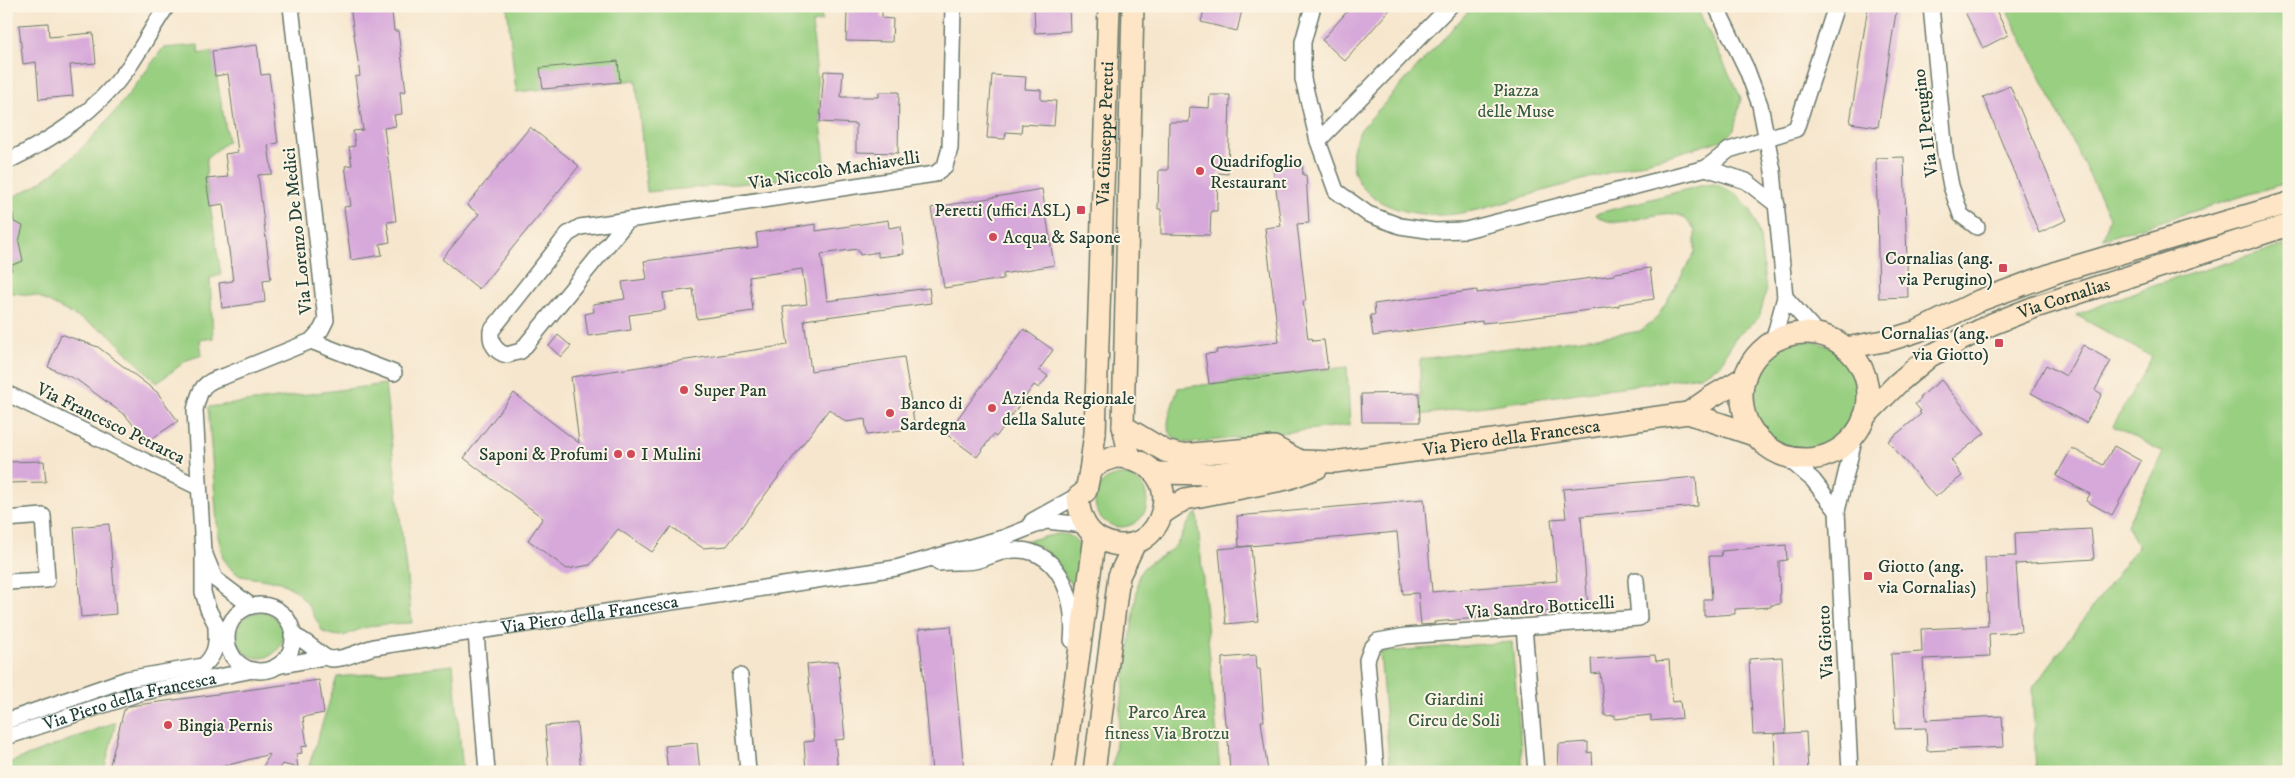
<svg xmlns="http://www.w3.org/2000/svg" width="2295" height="778" viewBox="0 0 2295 778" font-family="'IM FELL DW Pica',serif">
<rect width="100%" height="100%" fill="#fcf5e5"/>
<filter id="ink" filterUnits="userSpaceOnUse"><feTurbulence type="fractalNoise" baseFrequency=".02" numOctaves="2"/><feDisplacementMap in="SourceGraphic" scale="10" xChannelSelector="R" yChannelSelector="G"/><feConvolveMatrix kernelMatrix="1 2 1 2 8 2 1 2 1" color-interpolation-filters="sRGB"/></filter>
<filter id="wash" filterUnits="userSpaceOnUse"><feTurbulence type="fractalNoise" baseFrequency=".0096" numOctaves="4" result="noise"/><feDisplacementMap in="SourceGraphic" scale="20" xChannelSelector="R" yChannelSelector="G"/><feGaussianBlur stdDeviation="1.12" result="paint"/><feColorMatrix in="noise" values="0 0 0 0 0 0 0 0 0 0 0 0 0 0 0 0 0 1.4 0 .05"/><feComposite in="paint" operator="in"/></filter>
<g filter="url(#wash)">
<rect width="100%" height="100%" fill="#f6e6cd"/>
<!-- green -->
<g fill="#99cf81" stroke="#5c865a">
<polygon points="507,6 820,6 822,21 812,23 826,176 647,192 636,80 516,92"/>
<path d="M1473,6H1696L1741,98L1734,130L1726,139C1665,157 1604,174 1543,191C1512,200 1468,216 1436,215C1397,214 1347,198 1353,150C1354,143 1358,136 1361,129Z"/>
<polygon points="2005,6 2289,6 2289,182 2103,239 2110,217"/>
<path d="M198,45L199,54L212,51L228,141L207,158L206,179L221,275L210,278L213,338L200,340L202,355L187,360L157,383L108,333L37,296L6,292V199C70,178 125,100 163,48Z"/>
<path d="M1715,184L1735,193L1751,210L1760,238L1766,292L1759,318L1735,338L1720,365L1700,376L1420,415V359L1629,333L1640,331L1657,318L1695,252V230C1691,225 1686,217 1678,215C1656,207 1616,235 1595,214L1703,185Z"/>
<polygon points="2289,244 2289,772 2036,772 2032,689 2138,546 2127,525 2163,452 2113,426 2152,357 2076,315 2153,285"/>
<circle cx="1805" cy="395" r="54"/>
<path d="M1347,367L1350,425L1192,443C1154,440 1171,413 1178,388Z"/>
<path d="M385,384L412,623C398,624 382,623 368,627C346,632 348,641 323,632L307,603L295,590L280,582L240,576L231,569L223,558L218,536L208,407Z"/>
<circle cx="1121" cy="501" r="26"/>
<path d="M1197,513L1220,772H1112L1139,575C1145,560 1164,558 1175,546C1184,536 1186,521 1197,513Z"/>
<path d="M1058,534C1070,534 1073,536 1080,546L1075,591C1062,570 1050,549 1025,541Z"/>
<circle cx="260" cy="635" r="23"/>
<polygon points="1512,642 1523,772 1390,772 1380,652"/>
<polygon points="453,665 463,772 307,772 337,677"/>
<polygon points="116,722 104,772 6,772 6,764"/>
</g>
<g id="blocks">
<!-- building -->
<g fill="#d7a9da">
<polygon points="350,6 383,6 384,13 392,11 394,31 398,31 406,91 400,92 402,114 394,115 396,126 384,128 396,221 387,222 390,242 380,244 382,255 351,260 344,207 351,206 345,166 352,165 349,147 355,146 353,131 363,130 355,77 360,76"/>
<polygon points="855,6 882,6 882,18 893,19 892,42 846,41 847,12 855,12"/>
<polygon points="1034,6 1069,6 1070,31 1035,33"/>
<polygon points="1205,6 1243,6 1237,31 1201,22"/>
<polygon points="1352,6 1393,6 1345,61 1322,40"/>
<polygon points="1868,6 1897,6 1878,127 1850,123"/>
<polygon points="1962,6 1994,6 2008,35 1983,48"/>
<polygon points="48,23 49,37 93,33 96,63 70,65 73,96 39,99 36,62 23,64 19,25"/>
<polygon points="257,45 261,75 269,74 278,143 268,145 272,174 258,175 271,279 263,280 265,302 222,308 219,283 233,281 223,204 210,206 206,179 228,177 225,154 238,152 228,74 215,76 212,51"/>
<polygon points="618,61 620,82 543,89 540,68"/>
<polygon points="824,71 843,72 841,97 879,97 879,92 899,92 898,153 856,152 856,124 820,122"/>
<polygon points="992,75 1026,77 1025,89 1041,90 1041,100 1056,101 1054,126 1022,124 1021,133 1006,132 1005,139 987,138"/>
<polygon points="2010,86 2067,220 2039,233 1983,97"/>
<polygon points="1210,95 1230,95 1228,174 1218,173 1217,211 1211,211 1210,235 1161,234 1161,209 1158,209 1159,170 1168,170 1169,122 1189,122 1190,107 1209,108"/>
<polygon points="530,127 579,166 479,289 442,259 479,214 467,205"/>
<polygon points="1904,157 1908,297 1879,298 1876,158"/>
<polygon points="1302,163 1303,175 1306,175 1309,223 1297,224 1306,301 1303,301 1308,339 1312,338 1313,341 1324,340 1328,369 1209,384 1205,354 1217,353 1216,350 1279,342 1265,228 1281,226 1273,167"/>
<polygon points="1042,189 1054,265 1003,274 1003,279 944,288 931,208"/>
<polygon points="13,214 14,222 23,226 19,242 23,261 12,265 11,271 6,270 6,215"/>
<polygon points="888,220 889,228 901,226 904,254 878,257 878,252 860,255 858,249 821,254 827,301 929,288 931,303 804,320 811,371 904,357 915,428 867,435 865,419 846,422 829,409 727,546 703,548 671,527 652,552 618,529 590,565 567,569 528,540 543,518 464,458 514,393 579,443 571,377 788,345 783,307 807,304 802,269 749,277 753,311 697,319 693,289 663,293 665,310 629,315 631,330 588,336 585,314 594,312 593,304 625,299 622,282 647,279 644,261 758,247 756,233 816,224 816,231"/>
<polygon points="1650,268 1654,299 1619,304 1619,306 1514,320 1482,323 1482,321 1373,336 1370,315 1375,315 1374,304 1477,290 1477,293 1615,275 1615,273"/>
<polygon points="1024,329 1053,350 1039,370 1048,376 1039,388 1034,385 996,437 993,435 977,457 946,434"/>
<polygon points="61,334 98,347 157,392 178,421 147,442 126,416 77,380 48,367"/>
<polygon points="558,335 571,346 561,357 549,346"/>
<polygon points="2083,345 2111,361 2095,390 2102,394 2086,423 2031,393 2046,365 2066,376"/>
<polygon points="1941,380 1985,433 1951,460 1962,476 1935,497 1888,441 1921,414 1919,412 1921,411 1915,404 1921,399 1920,397"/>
<polygon points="1419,393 1420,422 1362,422 1361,394"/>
<polygon points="2114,446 2141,461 2112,515 2086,501 2090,494 2056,476 2072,448 2103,465"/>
<polygon points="44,461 46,482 6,483 6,462"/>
<polygon points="1696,477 1698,506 1581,516 1588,608 1434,622 1435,624 1421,625 1418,593 1403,594 1397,532 1239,547 1237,516 1424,499 1432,592 1557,581 1551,519 1566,518 1563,489"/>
<polygon points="109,524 116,614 81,617 74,527"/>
<polygon points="2091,529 2094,559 2016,564 2021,632 1989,634 1990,656 1923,659 1926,720 2002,716 2004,747 1927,751 1926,728 1895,729 1891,654 1922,652 1921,629 1988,626 1985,557 2016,556 2015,533"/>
<polygon points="1786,545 1787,560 1779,561 1780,604 1771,605 1771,607 1735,609 1735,614 1704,616 1704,599 1712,599 1709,556 1722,556 1721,551"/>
<polygon points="1251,546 1258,621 1226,624 1219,549"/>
<polygon points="951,626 964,772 932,772 919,629"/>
<polygon points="1256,655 1257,669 1260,669 1264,721 1261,721 1268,772 1230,772 1227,724 1225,724 1222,687 1222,658"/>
<polygon points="1655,655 1656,661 1669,660 1672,702 1680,701 1682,718 1651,721 1651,715 1615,719 1615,715 1605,716 1600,673 1592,674 1591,659"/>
<polygon points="1782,657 1786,733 1753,734 1749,659"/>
<polygon points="838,661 845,739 835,740 838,772 806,772 804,742 814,741 807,664"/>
<polygon points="319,680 324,713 303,717 307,746 301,747 302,753 296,754 298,768 282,764 277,772 260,772 270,754 202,772 108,772 124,710 130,706"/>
<polygon points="577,723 581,772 549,772 545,726"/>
<polygon points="1806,732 1808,772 1776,772 1774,734"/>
<polygon points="1588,742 1588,753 1592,752 1593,771 1558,772 1559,744"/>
<polygon points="697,743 700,772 668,772 665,746"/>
</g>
</g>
</g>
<g filter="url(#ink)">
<use href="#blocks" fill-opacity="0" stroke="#6a786a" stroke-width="1"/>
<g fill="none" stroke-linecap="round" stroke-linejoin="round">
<!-- street casing -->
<g stroke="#6a786a" stroke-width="18">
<g id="street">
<polyline points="1313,6 1303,42 1303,79 1318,141 1336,191 1368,214 1400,226 1434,231 1466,230 1706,168 1729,150 1796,129 1836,6"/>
<polyline points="1716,6 1747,70 1760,105 1773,171 1785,297 1773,342"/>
<polyline points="1931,6 1945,154 1951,186 1961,215 1977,227"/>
<polyline points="1318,141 1450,6"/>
<path d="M6,162C53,139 97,111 128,68C142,48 153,26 167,6"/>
<polyline points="1706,168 1746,181 1777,205"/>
<path d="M628,220L521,351L507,355C495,352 490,343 491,331L568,234L580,227L628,220L935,174L945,166L950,148L953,6"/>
<polyline points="1785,297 1818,334"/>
<polyline points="311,341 394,373"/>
<polyline points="6,393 198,487"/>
<polyline points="1785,456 1813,480 1837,511"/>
<polyline points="6,519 43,516 47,580 6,582"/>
<polyline points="1032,521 1084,492"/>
<polyline points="205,555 215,579 251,606"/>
<path d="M939,563C951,561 963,563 974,561C989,558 1002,549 1018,550C1063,551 1076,604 1072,640"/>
<circle cx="260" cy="638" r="33"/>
<polyline points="1524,627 1536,772"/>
<polyline points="476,633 487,772"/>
<path id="s1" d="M292,635C306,640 313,649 325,657C337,664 361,650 374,647L896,568L1003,538L1046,521L1085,525"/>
<path d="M232,655L208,609L203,592V552L195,410C200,388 203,382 225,376L311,341L321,330L326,320L291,6"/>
<polyline points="277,666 325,657"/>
<polyline points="740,676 748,772"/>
<path d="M6,721L127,679L203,666C216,655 217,644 216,628"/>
<path id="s2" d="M6,737L140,693L253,670"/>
<polyline points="1376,772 1367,660 1371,649 1378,641 1406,636 1639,618 1636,580"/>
<polyline points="1850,772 1837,511 1856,432"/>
</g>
</g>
<!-- secondary casing -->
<g stroke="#6a786a" stroke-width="24">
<g id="secondary">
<circle cx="1805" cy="396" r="63"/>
<polyline points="1846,348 1889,340 1918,331 1981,300 2060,271 2289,203"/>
<polyline points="1688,413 1711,397 1745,377"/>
<path id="s3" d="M1864,417L1898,383L1930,356L1992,324L2035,307L2289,225"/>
<polyline points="1123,426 1165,451 1180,455 1274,447 1300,461"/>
<path d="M1115,457C1197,459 1164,572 1100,539C1084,530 1079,514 1078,497L1086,491L1090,471L1101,462Z"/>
<polyline points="1130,458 1123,426 1133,6"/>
<path id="s4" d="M1090,471L1095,433L1109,6"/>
<path id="s5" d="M1155,473L1215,474L1300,461L1334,462L1688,413L1757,436"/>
<polyline points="1163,513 1185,499 1287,479 1317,468"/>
<polyline points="1063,772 1095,536"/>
<polyline points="1094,772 1119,576 1135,543"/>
</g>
</g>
<!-- street -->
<use href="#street" stroke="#fff" stroke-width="15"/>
<!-- secondary -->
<use href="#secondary" stroke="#fde5c5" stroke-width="21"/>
</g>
</g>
<!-- markers -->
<g fill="#d1495b" stroke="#fcf5e5" stroke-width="2">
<circle cx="1200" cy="171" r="5"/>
<rect x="1076" y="205" width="10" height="10" rx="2.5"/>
<circle cx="993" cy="237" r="5"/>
<rect x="1998" y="263" width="10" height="10" rx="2.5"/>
<rect x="1994" y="338" width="10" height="10" rx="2.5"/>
<circle cx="684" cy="390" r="5"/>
<circle cx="992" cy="408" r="5"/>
<circle cx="890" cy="413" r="5"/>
<circle cx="618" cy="454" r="5"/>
<circle cx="631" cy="454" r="5"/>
<rect x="1863" y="571" width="10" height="10" rx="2.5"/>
<circle cx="168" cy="725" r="5"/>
</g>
<g text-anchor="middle" stroke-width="4" stroke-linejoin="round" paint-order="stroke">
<!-- park labels -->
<g font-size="18" fill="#375a43" stroke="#fcf5e5">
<text x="1516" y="96">Piazza<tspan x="1516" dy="21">delle Muse</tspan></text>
<text x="1454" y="705">Giardini<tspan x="1454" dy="21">Circu de Soli</tspan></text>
<text x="1167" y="718">Parco Area<tspan x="1167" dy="21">fitness Via Brotzu</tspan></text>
</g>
<!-- street labels -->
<g font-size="18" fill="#1f3d34" stroke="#fcf5e5">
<text transform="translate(1925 123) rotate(-97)" y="6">Via Il Perugino</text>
<text dy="6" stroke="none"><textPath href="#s4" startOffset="338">Via Giuseppe Peretti</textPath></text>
<text transform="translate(834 170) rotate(-9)" y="6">Via Niccolò Machiavelli</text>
<text transform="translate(297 231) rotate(-96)" y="6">Via Lorenzo De Medici</text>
<text dy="6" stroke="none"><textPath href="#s3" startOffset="236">Via Cornalias</textPath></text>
<text transform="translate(111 423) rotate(26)" y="6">Via Francesco Petrarca</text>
<text dy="6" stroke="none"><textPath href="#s5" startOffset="359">Via Piero della Francesca</textPath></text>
<text transform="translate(1540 607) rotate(-4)" y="6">Via Sandro Botticelli</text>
<text dy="6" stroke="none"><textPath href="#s1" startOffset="309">Via Piero della Francesca</textPath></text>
<text transform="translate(1825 642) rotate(-93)" y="6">Via Giotto</text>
<text dy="6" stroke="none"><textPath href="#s2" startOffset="129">Via Piero della Francesca</textPath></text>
</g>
<!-- poi labels -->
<g font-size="18" fill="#1f3d34" stroke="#fcf5e5" text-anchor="start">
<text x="1210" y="167">Quadrifoglio<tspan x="1210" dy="21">Restaurant</tspan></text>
<text x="1071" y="216" text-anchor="end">Peretti (uffici ASL)</text>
<text x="1003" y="243">Acqua &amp; Sapone</text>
<text x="1993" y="264" text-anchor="end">Cornalias (ang.<tspan x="1993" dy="21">via Perugino)</tspan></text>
<text x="1989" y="339" text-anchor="end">Cornalias (ang.<tspan x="1989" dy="21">via Giotto)</tspan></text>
<text x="694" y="396">Super Pan</text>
<text x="1002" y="404">Azienda Regionale<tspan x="1002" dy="21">della Salute</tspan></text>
<text x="900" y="409">Banco di<tspan x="900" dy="21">Sardegna</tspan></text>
<text x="608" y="460" text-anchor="end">Saponi &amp; Profumi</text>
<text x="641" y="460">I Mulini</text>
<text x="1878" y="572">Giotto (ang.<tspan x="1878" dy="21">via Cornalias)</tspan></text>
<text x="178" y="731">Bingia Pernis</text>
</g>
</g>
<!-- margin -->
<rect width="2295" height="778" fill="none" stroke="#fcf5e5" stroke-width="25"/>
</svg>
